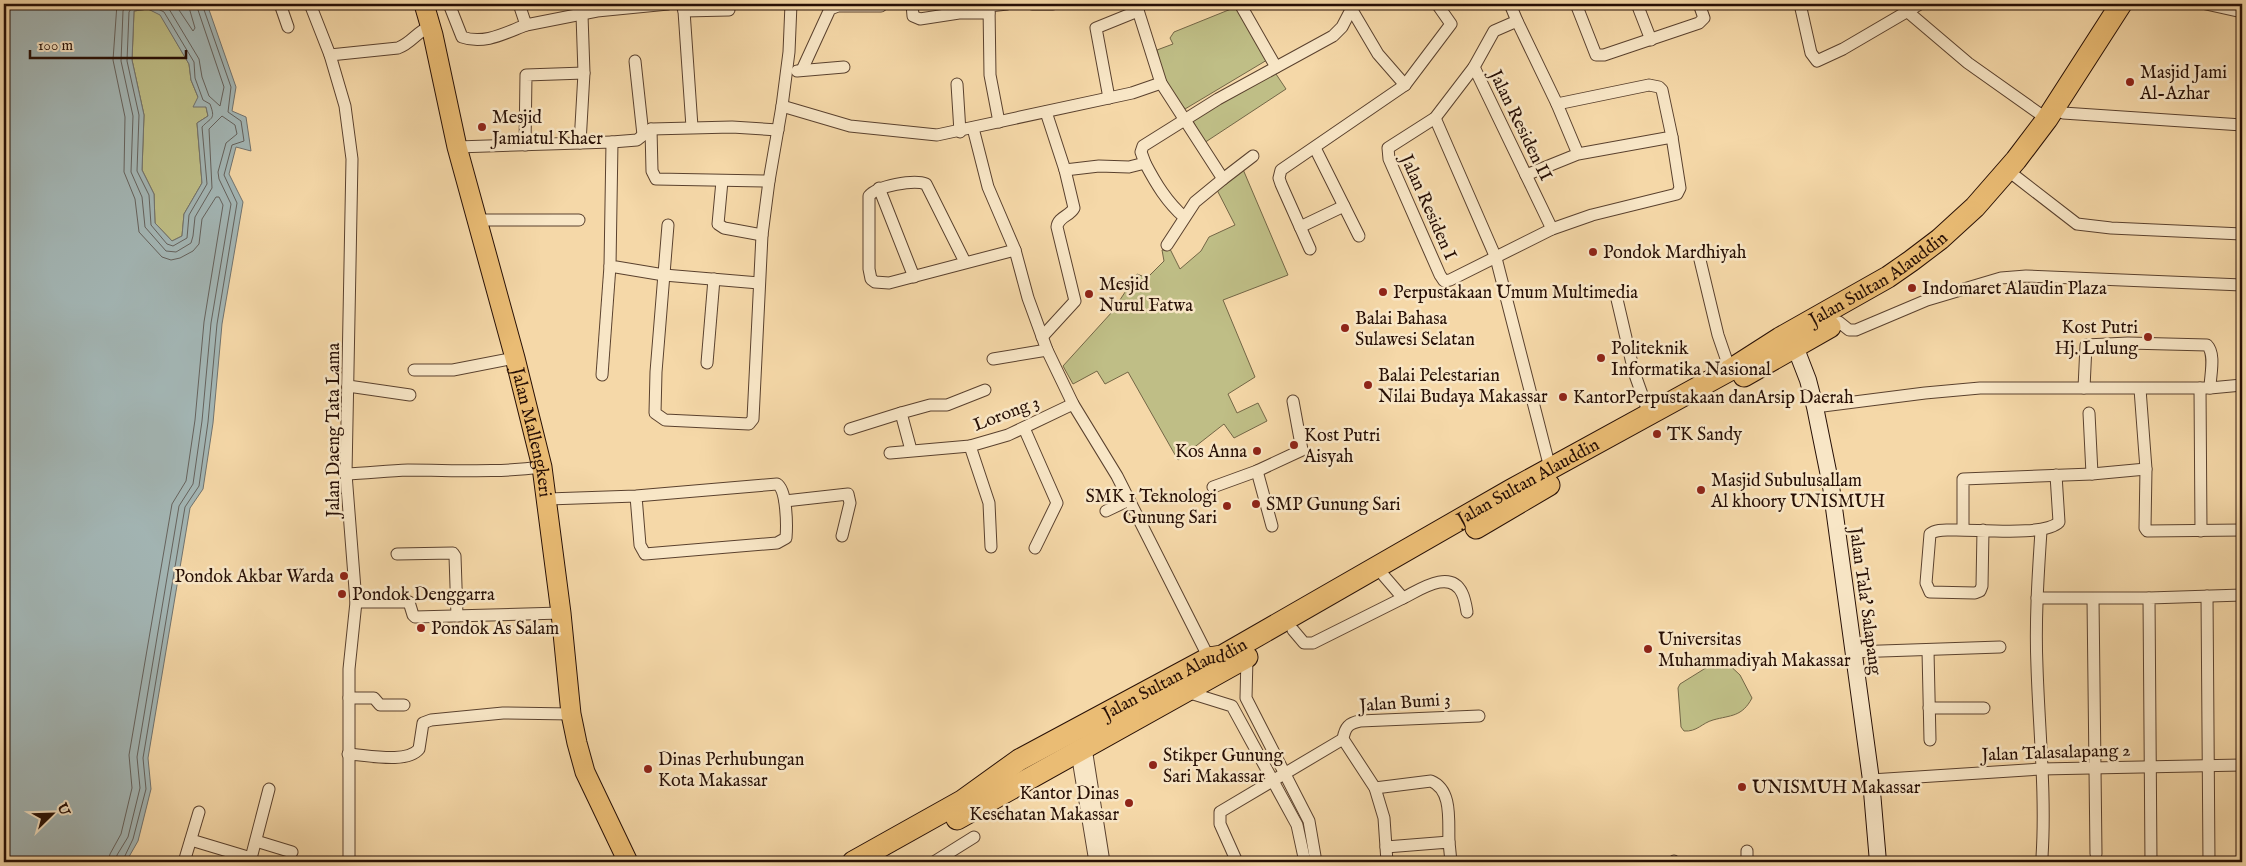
<svg xmlns="http://www.w3.org/2000/svg" width="2246" height="866" viewBox="0 0 2246 866" font-family="'IM FELL English',serif">
<rect width="100%" height="100%" fill="#f5d8a8"/>
<filter id="stains"><feTurbulence type="fractalNoise" baseFrequency=".004" numOctaves="4"/><feColorMatrix values="0 0 0 0 .2 0 0 0 0 .09 0 0 0 0 .02 0 0 0 .5 -.17"/></filter>
<radialGradient id="worn" r=".72"><stop offset=".6" stop-color="#630" stop-opacity="0"/><stop offset="1" stop-color="#630" stop-opacity=".3"/></radialGradient>
<!-- green -->
<g fill="#bfbe86" stroke="#736646">
<polygon points="1236,7 1267,60 1185,109 1165,83 1157,50 1173,44 1170,38 1174,32"/>
<polygon points="148,9 160,14 189,64 191,80 198,97 206,107 208,116 197,123 202,183 184,214 182,236 172,241 155,223 154,194 142,170 144,115 132,60 134,11"/>
<polygon points="1270,65 1286,89 1204,143 1190,115"/>
<polygon points="1242,167 1288,275 1223,300 1255,377 1228,394 1237,413 1258,403 1267,421 1234,438 1224,424 1178,460 1128,372 1105,384 1097,371 1073,384 1063,366 1112,312 1137,274 1147,278 1164,261 1162,250 1170,249 1180,269 1201,251 1209,237 1235,225 1216,188"/>
<path d="M1724,660L1740,675L1752,698C1742,717 1731,715 1713,720C1702,723 1697,732 1684,731L1681,727L1678,688L1680,684L1717,661Z"/>
</g>
<!-- water -->
<path fill="#a3b6b5" stroke="#71736f" fill-rule="evenodd" d="M4,4H207L236,87L232,111L246,117L251,151L236,147L229,174L243,202L222,324L213,423L203,489L190,508L148,758L151,789L138,841L126,862H4ZM148,9L160,15L189,64L191,80L198,97L193,107H206L208,116L197,123L202,183L184,214L182,236L172,241L155,223L154,194L142,170L144,115L132,60L134,11Z"/>
<g fill="none" stroke-linecap="round" stroke-linejoin="round">
<!-- shore -->
<g stroke="#65625d" stroke-width="1">
<path d="M148,4L164,12L194,62L195,78L203,100L210,104C216,120 211,117 202,127L207,184L189,215L187,238L173,246L167,244L151,225L149,195L137,171L139,115L127,61L129,12L133,6Z"/>
<polyline points="163,4 169,9 199,59 202,77 209,96 220,106 224,87 196,4"/>
<polyline points="175,4 193,31 195,28 188,4"/>
<polyline points="108,862 110,854 121,834 132,788 129,755 172,504 186,481 195,420 204,322 223,205 219,197 216,197 202,219 199,244 193,251 180,258 171,260 162,257 139,232 135,199 124,172 125,117 113,60 117,4"/>
<polyline points="116,862 117,855 128,837 140,788 137,757 179,506 193,484 202,421 211,323 231,204 219,179 218,172 226,143 237,134 235,125 222,116 209,129 212,188 195,217 193,236 191,243 176,252 166,251 145,227 142,197 131,172 133,116 121,61 123,11 126,4"/>
<polyline points="122,862 133,839 146,789 143,758 185,507 199,486 208,422 217,324 237,203 224,175 232,145 244,141 241,121 228,112 231,87 202,4"/>
</g>
<!-- street casing -->
<g stroke="#5a412e" stroke-width="13">
<g id="street">
<polyline points="280,4 288,27"/>
<polyline points="310,4 330,55 345,106 352,159 346,474 356,602 349,669 349,862"/>
<path d="M449,4L462,37C484,45 505,33 526,25"/>
<polyline points="519,4 526,25 597,11 668,4"/>
<polyline points="912,4 913,16 920,19 959,13 989,13"/>
<polyline points="1032,4 1053,4"/>
<polyline points="1136,4 1161,83 1223,179 1195,202 1167,245"/>
<polyline points="1240,4 1276,67"/>
<polyline points="1510,4 1517,21"/>
<polyline points="1576,4 1596,55 1604,55 1699,23 1704,18 1699,4"/>
<polyline points="1637,4 1651,40"/>
<polyline points="1800,4 1811,53 1817,61 1843,49 1920,4"/>
<polyline points="2206,4 2242,12"/>
<polyline points="682,5 684,11 729,10 729,4"/>
<polyline points="1352,10 1378,54 1405,85"/>
<polyline points="684,11 692,127"/>
<polyline points="1908,12 1968,63 2047,119"/>
<path d="M330,55L398,48C412,43 417,31 430,27"/>
<polyline points="635,61 643,135"/>
<polyline points="1474,67 1552,229"/>
<polyline points="802,70 830,9 838,6 881,6"/>
<polyline points="797,71 844,67"/>
<polyline points="957,84 960,132"/>
<polyline points="1109,98 1096,28 1138,11"/>
<polyline points="1557,104 1517,21 1494,31 1474,67 1435,118 1388,148 1389,159 1440,275 1444,281 1450,280 1552,229 1592,215 1677,194 1680,188 1672,137"/>
<polyline points="782,106 850,126 937,135 1132,93 1161,83"/>
<polyline points="1046,112 1065,170 1099,166 1129,167 1145,163 1141,152 1143,146 1218,99 1333,36 1342,27 1354,4"/>
<polyline points="2063,113 2242,125"/>
<polyline points="1435,118 1496,258 1550,468"/>
<polyline points="999,122 990,75 989,6 1007,4"/>
<polyline points="973,128 988,187 1015,250 1028,298 1047,350 1073,404 1117,476 1209,658"/>
<polyline points="651,129 652,171 656,179 769,181"/>
<polyline points="612,142 637,140 651,129 732,127 778,130"/>
<polyline points="580,143 612,142 610,266 664,275 759,283"/>
<polyline points="525,145 526,75 584,73"/>
<polyline points="457,147 580,143 584,73 582,15"/>
<polyline points="1315,148 1359,236"/>
<path d="M1145,163C1156,184 1167,202 1184,217"/>
<polyline points="1526,175 1578,154 1672,137 1662,90 1659,87 1649,85 1557,104 1578,154"/>
<polyline points="2015,176 2077,224 2111,228 2242,234"/>
<polyline points="1223,179 1253,156"/>
<polyline points="722,181 718,224 724,228 762,235"/>
<polyline points="879,188 914,277"/>
<polyline points="477,220 579,220"/>
<polyline points="668,225 656,372 655,413 665,420 749,424 753,419 762,235 769,181 782,106 789,52 791,4"/>
<polyline points="1300,227 1344,206"/>
<polyline points="1310,249 1281,184 1279,178 1281,170 1405,85 1451,24 1437,4"/>
<polyline points="1700,260 1718,335 1730,370"/>
<path d="M965,262L926,184C914,179 877,186 869,196V269L871,279L875,282L889,283L1015,250"/>
<polyline points="1616,295 1634,372 1649,414"/>
<polyline points="1839,322 1849,330 1856,330 1927,300 2001,278 2026,276 2242,285"/>
<path d="M1042,337L1075,301L1057,227C1058,217 1070,216 1074,208L1065,170"/>
<polyline points="993,359 1047,350"/>
<polyline points="707,363 714,279"/>
<polyline points="414,370 453,370 515,358"/>
<polyline points="602,375 610,266"/>
<polyline points="348,386 410,395"/>
<path d="M2084,388L2086,345L2128,343L2207,345C2216,354 2210,376 2210,388"/>
<polyline points="2200,388 2201,531"/>
<polyline points="2140,389 2146,469 2145,528 2147,531 2242,530"/>
<polyline points="1815,407 1925,393 1980,388 2210,388 2242,385"/>
<polyline points="2089,413 2092,474"/>
<polyline points="1024,428 1057,503 1035,548"/>
<polyline points="850,429 901,413"/>
<polyline points="970,446 989,503 991,547"/>
<polyline points="911,450 901,413 930,405 947,405 985,390"/>
<polyline points="890,453 970,446 1008,435 1073,404"/>
<polyline points="1257,471 1272,526"/>
<path d="M346,474C367,473 387,471 408,470C453,470 497,473 542,467"/>
<polyline points="1213,487 1257,471 1302,450 1293,401"/>
<path d="M548,499L636,496L777,484C787,490 787,526 786,538L777,543L645,554L640,545L636,496"/>
<polyline points="785,501 848,494 850,503 842,536"/>
<polyline points="1106,511 1129,500"/>
<polyline points="1963,529 1963,479 2092,474 2146,469"/>
<path d="M1983,530L1982,586L1980,591L1975,593L1930,592L1926,583L1930,534C1936,529 1945,530 1952,530C1975,529 2045,537 2059,522L2056,475"/>
<path d="M2041,531C2038,576 2035,622 2037,667C2039,730 2046,794 2042,857"/>
<polyline points="397,554 453,553 455,556 457,616"/>
<path d="M1384,576L1403,598C1418,591 1450,568 1462,593C1465,599 1466,606 1467,612"/>
<polyline points="2207,596 2209,862"/>
<polyline points="2037,598 2149,598"/>
<polyline points="2093,599 2096,854"/>
<polyline points="356,602 409,602 413,615 415,617 561,613"/>
<polyline points="1293,630 1304,643 1313,643 1403,598"/>
<polyline points="1928,651 1930,740"/>
<polyline points="1852,652 2000,647"/>
<polyline points="1247,657 1246,698 1309,821 1316,862"/>
<polyline points="1187,692 1232,706 1297,825 1305,862"/>
<polyline points="349,698 374,698 380,705 404,705"/>
<polyline points="1929,708 1984,708"/>
<polyline points="1086,748 1104,862"/>
<polyline points="1077,753 1095,862"/>
<path d="M348,754C367,755 407,764 419,749L423,723L431,720L503,713L571,714"/>
<polyline points="1871,780 2041,769 2242,765"/>
<path d="M1375,788L1431,781C1453,790 1448,822 1449,842"/>
<polyline points="191,840 251,858"/>
<polyline points="256,841 292,852"/>
<polyline points="1386,847 1449,842 1451,862"/>
<polyline points="1747,851 1747,862"/>
<polyline points="1674,861 1674,862"/>
<polyline points="184,862 199,812"/>
<polyline points="250,862 269,789"/>
<polyline points="934,862 974,837"/>
<polyline points="1237,862 1220,824 1220,812 1343,739"/>
<path d="M1387,862L1384,818L1375,788L1343,739C1345,727 1349,723 1360,721L1479,716"/>
<polyline points="2151,862 2149,598 2242,595"/>
</g>
</g>
<!-- secondary casing -->
<g stroke="#270f05" stroke-width="18">
<polyline id="secondary" points="1796,349 1808,380 1815,407 1831,486 1871,780 1878,862"/>
</g>
<!-- primary casing -->
<g stroke="#270f05" stroke-width="21">
<g id="primary">
<path id="s1" d="M424,4L433,35L457,147L515,358L542,467L561,613L571,714L577,743L585,772L628,862"/>
</g>
</g>
<!-- highway casing -->
<g stroke="#270f05" stroke-width="23">
<g id="highway">
<polyline points="1744,376 1830,327"/>
<polyline points="1476,528 1549,485"/>
<polyline points="957,819 1247,657"/>
<path id="s2" d="M853,862L962,801L1019,760L1209,658L1222,656L1511,490L1730,370L1780,338L1888,277L1911,261L1940,239L1975,207L2016,160L2047,119L2121,4"/>
</g>
</g>
<!-- street -->
<use href="#street" stroke="#f8e6c6" stroke-width="11"/>
<!-- secondary -->
<use href="#secondary" stroke="#f8e6c6" stroke-width="16"/>
<!-- primary -->
<use href="#primary" stroke="#eabc74" stroke-width="19"/>
<!-- highway -->
<use href="#highway" stroke="#eabc74" stroke-width="21"/>
</g>
<!-- markers -->
<g fill="#8f2418" stroke="#f8e6c6" stroke-width="2">
<circle cx="2130" cy="82" r="5"/>
<circle cx="482" cy="127" r="5"/>
<circle cx="1593" cy="252" r="5"/>
<circle cx="1912" cy="288" r="5"/>
<circle cx="1383" cy="292" r="5"/>
<circle cx="1089" cy="294" r="5"/>
<circle cx="1345" cy="328" r="5"/>
<circle cx="2148" cy="337" r="5"/>
<circle cx="1601" cy="358" r="5"/>
<circle cx="1368" cy="385" r="5"/>
<circle cx="1563" cy="397" r="5"/>
<circle cx="1657" cy="434" r="5"/>
<circle cx="1294" cy="445" r="5"/>
<circle cx="1257" cy="451" r="5"/>
<circle cx="1701" cy="490" r="5"/>
<circle cx="1256" cy="504" r="5"/>
<circle cx="1227" cy="506" r="5"/>
<circle cx="344" cy="576" r="5"/>
<circle cx="342" cy="594" r="5"/>
<circle cx="421" cy="628" r="5"/>
<circle cx="1648" cy="649" r="5"/>
<circle cx="1153" cy="765" r="5"/>
<circle cx="648" cy="769" r="5"/>
<circle cx="1742" cy="787" r="5"/>
<circle cx="1129" cy="803" r="5"/>
</g>
<g text-anchor="middle" stroke-width="5" stroke-linejoin="round" paint-order="stroke">
<!-- poi labels -->
<g font-size="18" fill="#270f05" stroke="#f8e6c6" text-anchor="start">
<text x="2140" y="78">Masjid Jami<tspan x="2140" dy="21">Al-Azhar</tspan></text>
<text x="492" y="123">Mesjid<tspan x="492" dy="21">Jamiatul Khaer</tspan></text>
<text x="1603" y="258">Pondok Mardhiyah</text>
<text x="1099" y="290">Mesjid<tspan x="1099" dy="21">Nurul Fatwa</tspan></text>
<text x="1922" y="294">Indomaret Alaudin Plaza</text>
<text x="1393" y="298">Perpustakaan Umum Multimedia</text>
<text x="1355" y="324">Balai Bahasa<tspan x="1355" dy="21">Sulawesi Selatan</tspan></text>
<text x="2138" y="333" text-anchor="end">Kost Putri<tspan x="2138" dy="21">Hj. Lulung</tspan></text>
<text x="1611" y="354">Politeknik<tspan x="1611" dy="21">Informatika Nasional</tspan></text>
<text x="1378" y="381">Balai Pelestarian<tspan x="1378" dy="21">Nilai Budaya Makassar</tspan></text>
<text x="1573" y="403">KantorPerpustakaan danArsip Daerah</text>
<text x="1667" y="440">TK Sandy</text>
<text x="1304" y="441">Kost Putri<tspan x="1304" dy="21">Aisyah</tspan></text>
<text x="1247" y="457" text-anchor="end">Kos Anna</text>
<text x="1711" y="486">Masjid Subulusallam<tspan x="1711" dy="21">Al khoory UNISMUH</tspan></text>
<text x="1217" y="502" text-anchor="end">SMK 1 Teknologi<tspan x="1217" dy="21">Gunung Sari</tspan></text>
<text x="1266" y="510">SMP Gunung Sari</text>
<text x="334" y="582" text-anchor="end">Pondok Akbar Warda</text>
<text x="352" y="600">Pondok Denggarra</text>
<text x="431" y="634">Pondok As Salam</text>
<text x="1658" y="645">Universitas<tspan x="1658" dy="21">Muhammadiyah Makassar</tspan></text>
<text x="1163" y="761">Stikper Gunung<tspan x="1163" dy="21">Sari Makassar</tspan></text>
<text x="658" y="765">Dinas Perhubungan<tspan x="658" dy="21">Kota Makassar</tspan></text>
<text x="1752" y="793">UNISMUH Makassar</text>
<text x="1119" y="799" text-anchor="end">Kantor Dinas<tspan x="1119" dy="21">Kesehatan Makassar</tspan></text>
</g>
<!-- street labels -->
<g font-size="18" fill="#270f05" stroke="#f8e6c6">
<text transform="translate(1521 125) rotate(64)" y="6">Jalan Residen II</text>
<text transform="translate(1429 207) rotate(66)" y="6">Jalan Residen I</text>
<text dy="6" stroke="none"><textPath href="#s2" startOffset="1181">Jalan Sultan Alauddin</textPath></text>
<text transform="translate(1006 413) rotate(-21)" y="6">Lorong 3</text>
<text transform="translate(333 430) rotate(-90)" y="6">Jalan Daeng Tata Lama</text>
<text dy="6" stroke="none"><textPath href="#s1" startOffset="442">Jalan Mallengkeri</textPath></text>
<text dy="6" stroke="none"><textPath href="#s2" startOffset="776">Jalan Sultan Alauddin</textPath></text>
<text transform="translate(1866 601) rotate(82)" y="6">Jalan Tala' Salapang</text>
<text dy="6" stroke="none"><textPath href="#s2" startOffset="371">Jalan Sultan Alauddin</textPath></text>
<text transform="translate(1405 702) rotate(-4)" y="6">Jalan Bumi 3</text>
<text transform="translate(2056 752) rotate(-2)" y="6">Jalan Talasalapang 2</text>
</g>
</g>
<!-- margin -->
<rect width="2246" height="866" fill="none" stroke="#f5d8a8" stroke-width="20"/>
<rect x="5" y="5" width="2236" height="856" fill="none" stroke="#270f05" stroke-width="2.5"/>
<rect x="10" y="10" width="2226" height="846" fill="none" stroke="#270f05"/>
<!-- north arrow -->
<g transform="translate(52 814) rotate(67)" stroke="#f8e6c6" stroke-width="4" paint-order="stroke">
<path d="M0-4L9 19L0 12L-9 19Z" fill="#270f05"/>
<text y="-8" font-size="14" font-weight="bold" text-anchor="middle" fill="#270f05">U</text>
</g>
<!-- scale -->
<path d="M30 50v8h156v-8" fill="none" stroke="#270f05" stroke-width="2.5"/>
<text x="38" y="50" font-size="15" fill="#270f05" stroke="#f8e6c6" stroke-width="4" paint-order="stroke">100 m</text>
<rect width="100%" height="100%" filter="url(#stains)"/>
<rect width="100%" height="100%" fill="url(#worn)"/>
</svg>
